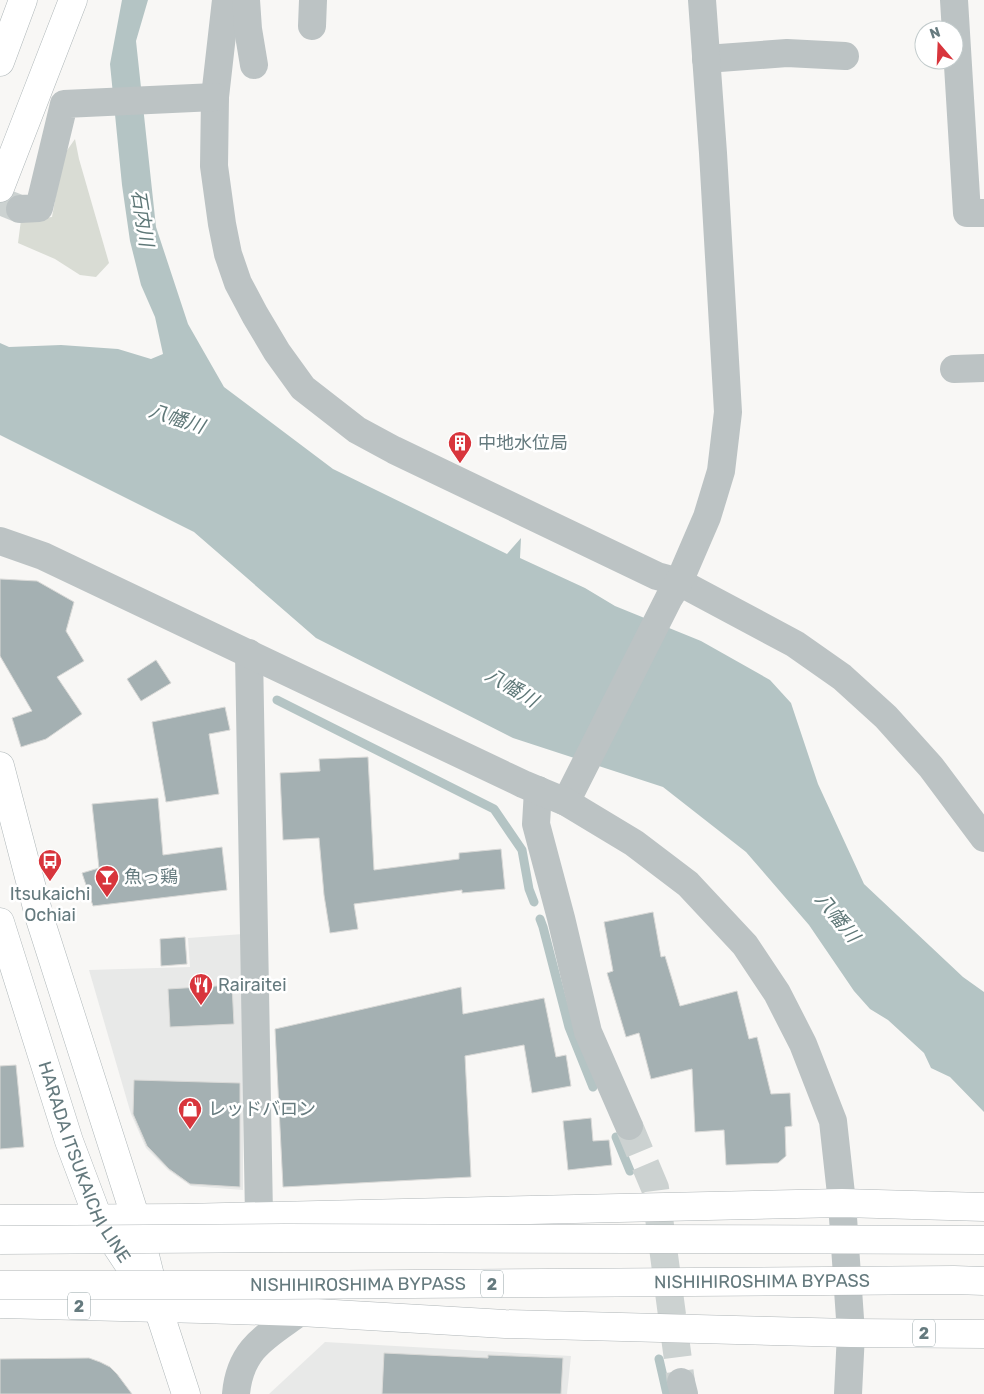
<svg xmlns="http://www.w3.org/2000/svg" width="984" height="1394" viewBox="0 0 984 1394" font-family="Rubik,'Noto Sans JP',sans-serif">
<rect width="100%" height="100%" fill="#f8f7f5"/>
<!-- built -->
<g fill="#e8e9e8">
<polygon points="243,934 243,1190 191,1186 168,1170 146,1148 131,1114 89,970 190,967 188,938"/>
<polygon points="325,1342 571,1356 567,1394 269,1394"/>
</g>
<!-- green -->
<polygon fill="#d9dcd4" points="75,139 79,159 109,263 96,277 80,275 55,259 18,243 21,220 52,217 63,156"/>
<!-- water -->
<polygon fill="#b4c4c4" points="122,0 148,0 136,41 156,227 188,324 224,387 333,469 507,554 521,538 520,558 585,588 615,606 701,641 770,680 791,703 818,784 864,884 963,977 984,992 984,1112 950,1077 931,1068 924,1053 888,1020 870,1009 854,991 809,925 746,852 663,787 513,738 316,638 194,532 0,435 0,343 9,347 61,345 118,349 151,359 163,354 155,317 141,285 130,241 122,185 110,64"/>
<g fill="none" stroke-linecap="round" stroke-linejoin="round">
<!-- stream -->
<g stroke="#b4c4c4" stroke-width="9">
<polyline points="277,700 494,809 522,850 529,889 534,902"/>
<polyline points="540,919 543,927 569,1027 593,1087"/>
<polyline points="616,1137 630,1171"/>
<polyline points="659,1359 667,1394"/>
</g>
</g>
<!-- building -->
<g fill="#a4b0b2" stroke="#d9d9d7">
<polygon points="0,579 37,581 74,602 66,631 84,661 57,677 82,714 46,739 21,747 12,718 32,711 0,656"/>
<polygon points="156,660 171,683 141,701 127,679"/>
<polygon points="225,707 230,730 209,734 219,794 166,802 152,722"/>
<polygon points="368,757 374,870 459,859 459,853 501,849 505,889 462,893 462,890 354,904 358,929 330,933 324,895 319,838 283,840 280,773 320,771 319,759"/>
<polygon points="158,798 163,855 222,847 227,890 93,906 82,873 99,868 92,804"/>
<polygon points="653,912 661,957 665,956 680,1006 737,991 749,1039 757,1037 771,1094 790,1093 792,1126 785,1127 786,1156 778,1163 726,1165 724,1130 695,1132 692,1069 651,1079 639,1033 626,1037 607,973 613,971 604,922"/>
<polygon points="185,937 187,964 161,966 160,939"/>
<polygon points="232,985 234,1024 170,1027 168,989"/>
<polygon points="461,987 463,1014 544,998 556,1057 566,1055 571,1086 532,1093 524,1045 465,1056 471,1177 283,1187 275,1029"/>
<polygon points="16,1065 24,1147 0,1149 0,1066"/>
<polygon points="134,1080 240,1083 240,1187 190,1184 169,1169 147,1146 133,1114"/>
<polygon points="591,1118 593,1141 609,1140 612,1165 568,1170 563,1121"/>
<polygon points="384,1353 488,1358 488,1355 563,1358 561,1394 382,1394"/>
<polygon points="89,1358 100,1362 110,1367 117,1374 132,1394 0,1394 0,1359"/>
</g>
<g fill="none" stroke-linecap="round" stroke-linejoin="round">
<!-- minor-tunnel -->
<g stroke="#ccd2d1" stroke-width="28" stroke-dasharray="28 14" stroke-linecap="butt">
<polyline points="0,201 20,209"/>
<polyline points="629,1126 655,1188 681,1382"/>
</g>
<!-- secondary casing -->
<g stroke="#afb7b9" stroke-width="29">
<g id="secondary">
<polyline points="0,62 23,0"/>
<polyline points="0,188 73,0"/>
<polyline points="0,766 40,919 136,1219 158,1308 186,1394"/>
<path id="s1" d="M0,922L69,1141L98,1218L147,1292"/>
</g>
</g>
<!-- trunk casing -->
<g stroke="#b0b6b8" stroke-width="29">
<g id="trunk">
<polyline points="0,1219 183,1218 842,1203 984,1207"/>
<polyline points="0,1304 201,1309 300,1312 505,1324 851,1333 984,1334"/>
</g>
</g>
<!-- minor -->
<g stroke="#bcc3c4" stroke-width="28">
<polyline points="226,0 215,97 214,166 222,224 228,254 238,283 255,315 277,352 303,388 357,430 394,450 657,576 679,582 795,644 842,677 886,717 931,767 984,838"/>
<polyline points="246,0 248,29 254,65"/>
<polyline points="954,0 967,213 984,213"/>
<polyline points="312,26 313,0"/>
<polyline points="706,59 787,53 845,56"/>
<polyline points="20,209 39,208 64,104 215,97"/>
<polyline points="954,369 984,368"/>
<polyline points="249,653 259,1216"/>
<polyline points="538,790 536,824 561,918 588,1032 629,1126"/>
<polyline points="566,802 669,598 679,582 707,517 721,471 728,412 713,153 702,0"/>
<polyline points="681,1382 684,1394"/>
<path d="M236,1394C240,1348 267,1336 300,1312"/>
</g>
<!-- tertiary -->
<polyline stroke="#bcc3c4" stroke-width="28" points="0,541 43,556 523,784 566,802 634,843 688,884 745,945 777,993 803,1044 833,1121 842,1203 851,1333 848,1394"/>
<!-- secondary -->
<use href="#secondary" stroke="#fff" stroke-width="28"/>
<!-- trunk -->
<use href="#trunk" stroke="#fff" stroke-width="28"/>
<!-- motorway-bridge casing -->
<g stroke="#b0b6b8" stroke-width="29" stroke-linecap="butt">
<g id="motorway-bridge">
<polyline points="0,1240 284,1238 984,1240"/>
<path id="s2" d="M0,1285H280L954,1280L984,1281"/>
</g>
</g>
<!-- motorway-bridge -->
<use href="#motorway-bridge" stroke="#fff" stroke-width="28"/>
</g>
<!-- icons -->
<defs>
<g id="building-pin" transform="scale(1.25)"><path d="M0 17L-7.5 6A9.5 9.5 0 1 1 7.5 6Z" fill="#d8353c" stroke="#fff"/><path d="M-4-6H4V6H1V3H-1V6H-4ZM-2.5-4.3h1.7v1.8h-1.7ZM.8-4.3h1.7v1.8H.8ZM-2.5-1h1.7V.8h-1.7ZM.8-1h1.7V.8H.8Z" fill="#fff"/></g>
<g id="bus-pin" transform="scale(1.25)"><path d="M0 17L-7.5 6A9.5 9.5 0 1 1 7.5 6Z" fill="#d8353c" stroke="#fff"/><path d="M-5-6H5V4H4V6H2V4H-2V6H-4V4H-5ZM-3.5-4V0h7V-4ZM-3.5 1.2v1.5H-2V1.2ZM2 1.2v1.5H3.5V1.2Z" fill="#fff"/></g>
<g id="bar-pin" transform="scale(1.25)"><path d="M0 17L-7.5 6A9.5 9.5 0 1 1 7.5 6Z" fill="#d8353c" stroke="#fff"/><path d="M-6-5H6L.8 .8V4.5H3.5V6h-7V4.5H-.8V.8Z" fill="#fff"/></g>
<g id="restaurant-pin" transform="scale(1.25)"><path d="M0 17L-7.5 6A9.5 9.5 0 1 1 7.5 6Z" fill="#d8353c" stroke="#fff"/><path d="M-5-6h1v4h1v-4h1v4h1v-4h1v5L-1.5 .5V6h-2V.5L-5-1ZM5-6V6H3V1.5H1.5Q1.5-4 5-6Z" fill="#fff"/></g>
<g id="shop-pin" transform="scale(1.25)"><path d="M0 17L-7.5 6A9.5 9.5 0 1 1 7.5 6Z" fill="#d8353c" stroke="#fff"/><path d="M-5-2.5h2.3a2.7 3.5 0 0 1 5.4 0H5L5.5 6h-11ZM-1.5-2.5h3a1.5 2.3 0 0 0-3 0Z" fill="#fff"/></g>
</defs>
<g fill-rule="evenodd">
<use href="#building-pin" x="460" y="443"/>
<use href="#bus-pin" x="50" y="861"/>
<use href="#bar-pin" x="107" y="877"/>
<use href="#restaurant-pin" x="201" y="985"/>
<use href="#shop-pin" x="190" y="1109"/>
</g>
<g text-anchor="middle" stroke-width="5" stroke-linejoin="round" paint-order="stroke">
<!-- shield labels -->
<g fill="#fff" stroke="#93a2a5" stroke-width="1">
<rect x="481" y="1270.5" width="22" height="27" rx="4"/>
<rect x="68" y="1292.5" width="22" height="27" rx="4"/>
<rect x="913" y="1319.5" width="22" height="27" rx="4"/>
</g>
<g font-size="16" font-weight="bold" fill="#657a7e">
<text x="492" y="1290">2</text>
<text x="79" y="1312">2</text>
<text x="924" y="1339">2</text>
</g>
<!-- poi labels -->
<g font-size="18" fill="#657a7e" stroke="#fff" text-anchor="start">
<text x="478" y="449">中地水位局</text>
<text x="124" y="883">魚っ鶏</text>
<text x="50" y="900" text-anchor="middle">Itsukaichi<tspan x="50" dy="21">Ochiai</tspan></text>
<text x="218" y="991">Rairaitei</text>
<text x="208" y="1115">レッドバロン</text>
</g>
<!-- street labels -->
<g font-size="18" fill="#657a7e" stroke="#fff">
<text dy="6" stroke="none"><textPath href="#s1" startOffset="255">HARADA ITSUKAICHI LINE</textPath></text>
<text dy="6" stroke="none"><textPath href="#s2" startOffset="762">NISHIHIROSHIMA BYPASS</textPath></text>
<text dy="6" stroke="none"><textPath href="#s2" startOffset="358">NISHIHIROSHIMA BYPASS</textPath></text>
</g>
<!-- water labels -->
<g font-size="19" font-style="italic" fill="#5f7878" stroke="#fff">
<text transform="translate(143 218) rotate(81)" y="7">石内川</text>
<text transform="translate(177 418) rotate(18)" y="7">八幡川</text>
<text transform="translate(512 687) rotate(31)" y="7">八幡川</text>
<text transform="translate(838 917) rotate(51)" y="7">八幡川</text>
</g>
</g>
<!-- north arrow -->
<g transform="translate(939 45) rotate(341)"><circle r="24" fill="#ffffff" stroke="#c1cacb"/>
<path d="M0-4L9 19L0 12L-9 19Z" fill="#d8353c"/>
<text y="-8" font-size="14" font-weight="bold" text-anchor="middle" fill="#657a7e">N</text>
</g>
</svg>
